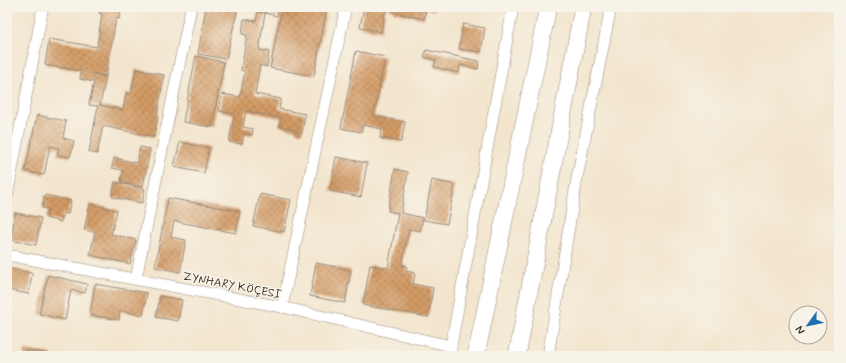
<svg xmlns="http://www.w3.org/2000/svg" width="846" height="363" viewBox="0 0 846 363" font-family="Mynerve,sans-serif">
<defs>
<pattern id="building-cross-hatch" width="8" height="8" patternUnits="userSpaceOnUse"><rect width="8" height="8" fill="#d49c66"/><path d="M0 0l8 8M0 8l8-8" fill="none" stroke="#ad7f53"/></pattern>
</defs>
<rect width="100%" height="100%" fill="#f7f3e8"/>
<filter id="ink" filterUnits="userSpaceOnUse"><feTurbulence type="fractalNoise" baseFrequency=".025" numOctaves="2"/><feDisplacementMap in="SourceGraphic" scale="8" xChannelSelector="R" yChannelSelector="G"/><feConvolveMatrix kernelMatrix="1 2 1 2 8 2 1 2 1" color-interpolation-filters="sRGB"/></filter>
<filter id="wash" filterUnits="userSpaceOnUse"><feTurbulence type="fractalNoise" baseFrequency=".012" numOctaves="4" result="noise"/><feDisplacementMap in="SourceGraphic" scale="16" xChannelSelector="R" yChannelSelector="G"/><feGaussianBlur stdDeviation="0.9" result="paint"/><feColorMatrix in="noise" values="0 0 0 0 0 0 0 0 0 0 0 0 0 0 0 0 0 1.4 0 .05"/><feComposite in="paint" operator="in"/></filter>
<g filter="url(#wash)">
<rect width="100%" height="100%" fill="#f3e5cd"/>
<g id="blocks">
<!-- building -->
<g fill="url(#building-cross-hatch)">
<polygon points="100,7 121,7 119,19 116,18 106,76 92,73 106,77 100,105 123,110 126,93 131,94 136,69 164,75 157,117 158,117 154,137 103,126 97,154 89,152 98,106 89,105 94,82 80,79 81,71 45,65 49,39 97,47 102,14 99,13"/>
<polygon points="206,7 238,7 226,59 198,54"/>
<polygon points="267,7 279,7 277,16 265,13"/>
<polygon points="282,7 327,7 314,76 270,68"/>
<polygon points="364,7 394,7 393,10 386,8 381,32 360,27"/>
<polygon points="394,7 435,7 434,11 426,9 424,19 393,12"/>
<polygon points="258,12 265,13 259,50 269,52 267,67 260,65 255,94 281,99 279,109 305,114 302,133 296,132 296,130 279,126 281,118 246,111 243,127 253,129 252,135 244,134 242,144 229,142 234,114 219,111 222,94 240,97 245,71 241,70 247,35 242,34 244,19 256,21"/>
<polygon points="463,24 485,28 481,52 459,49"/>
<polygon points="426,50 479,61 478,69 460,65 459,73 434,67 436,60 424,57"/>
<polygon points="356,51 385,57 374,116 405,122 401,142 380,138 382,129 363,125 361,132 341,128"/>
<polygon points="196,56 224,62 212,127 183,122"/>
<polygon points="37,115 66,121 63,138 74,141 70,157 57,155 59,148 50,146 44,175 25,171"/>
<polygon points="180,142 209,148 204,173 174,167"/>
<polygon points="140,147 150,149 143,187 121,182 123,170 112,168 114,158 137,163"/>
<polygon points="336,157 367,163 361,197 330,191"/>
<polygon points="395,169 408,172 401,213 423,218 420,231 409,229 402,265 407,266 406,271 415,273 413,284 433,288 428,317 363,305 370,265 388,268 398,213 388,211"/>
<polygon points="432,180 455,185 447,224 424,220"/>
<polygon points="115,182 145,189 142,203 112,197"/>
<polygon points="260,194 291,200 284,232 253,226"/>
<polygon points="45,195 71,201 68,214 63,213 61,222 46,218 48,209 42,208"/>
<polygon points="168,198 240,211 236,233 174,221 171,237 186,240 180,272 155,267"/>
<polygon points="90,204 117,210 111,234 136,240 130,264 90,255 95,232 84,230"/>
<polygon points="15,213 41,218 36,245 11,240"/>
<polygon points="316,263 351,270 345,303 310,296"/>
<polygon points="7,268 32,273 29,294 7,290"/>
<polygon points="48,275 87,284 85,293 71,290 65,320 39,314"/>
<polygon points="95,284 147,293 143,315 120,311 119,320 90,315"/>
<polygon points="160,296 182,300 178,321 156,317"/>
<polygon points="25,350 52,354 52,356 24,356"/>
</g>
</g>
</g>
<g filter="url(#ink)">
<use href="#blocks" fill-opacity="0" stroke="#978876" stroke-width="1"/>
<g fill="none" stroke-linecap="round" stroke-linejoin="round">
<!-- minor casing -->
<g stroke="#978876" stroke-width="12">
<g id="minor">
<polyline points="7,196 43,7"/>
<polyline points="7,255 282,307 451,346"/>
<polyline points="136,279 191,7"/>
<polyline points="282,307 346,7"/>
<polyline points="451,356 451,346 513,7"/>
<polyline points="548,356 577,178 611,7"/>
</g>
</g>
<!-- primary casing -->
<g stroke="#978876" stroke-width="18">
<g id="primary">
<polyline points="476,356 548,7"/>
<polyline points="517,356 583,7"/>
</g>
</g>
<!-- minor -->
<use href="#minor" stroke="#fff" stroke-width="11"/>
<!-- primary -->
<use href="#primary" stroke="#fff" stroke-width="17"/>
</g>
</g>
<g text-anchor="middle" stroke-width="3.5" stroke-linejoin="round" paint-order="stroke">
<!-- street labels -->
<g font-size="12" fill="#3b2a1e" stroke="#f7f3e8">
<text transform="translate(232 285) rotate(11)" y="4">ZYNHARY KÖÇESI</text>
</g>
</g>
<!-- margin -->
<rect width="846" height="363" fill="none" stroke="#f7f3e8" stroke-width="24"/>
<!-- north arrow -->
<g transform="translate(808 325) rotate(237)"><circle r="19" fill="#f7f3e8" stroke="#aca397"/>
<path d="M0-3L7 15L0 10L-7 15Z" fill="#1f6fb2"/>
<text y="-6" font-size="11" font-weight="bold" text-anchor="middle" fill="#3b2a1e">N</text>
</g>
</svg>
